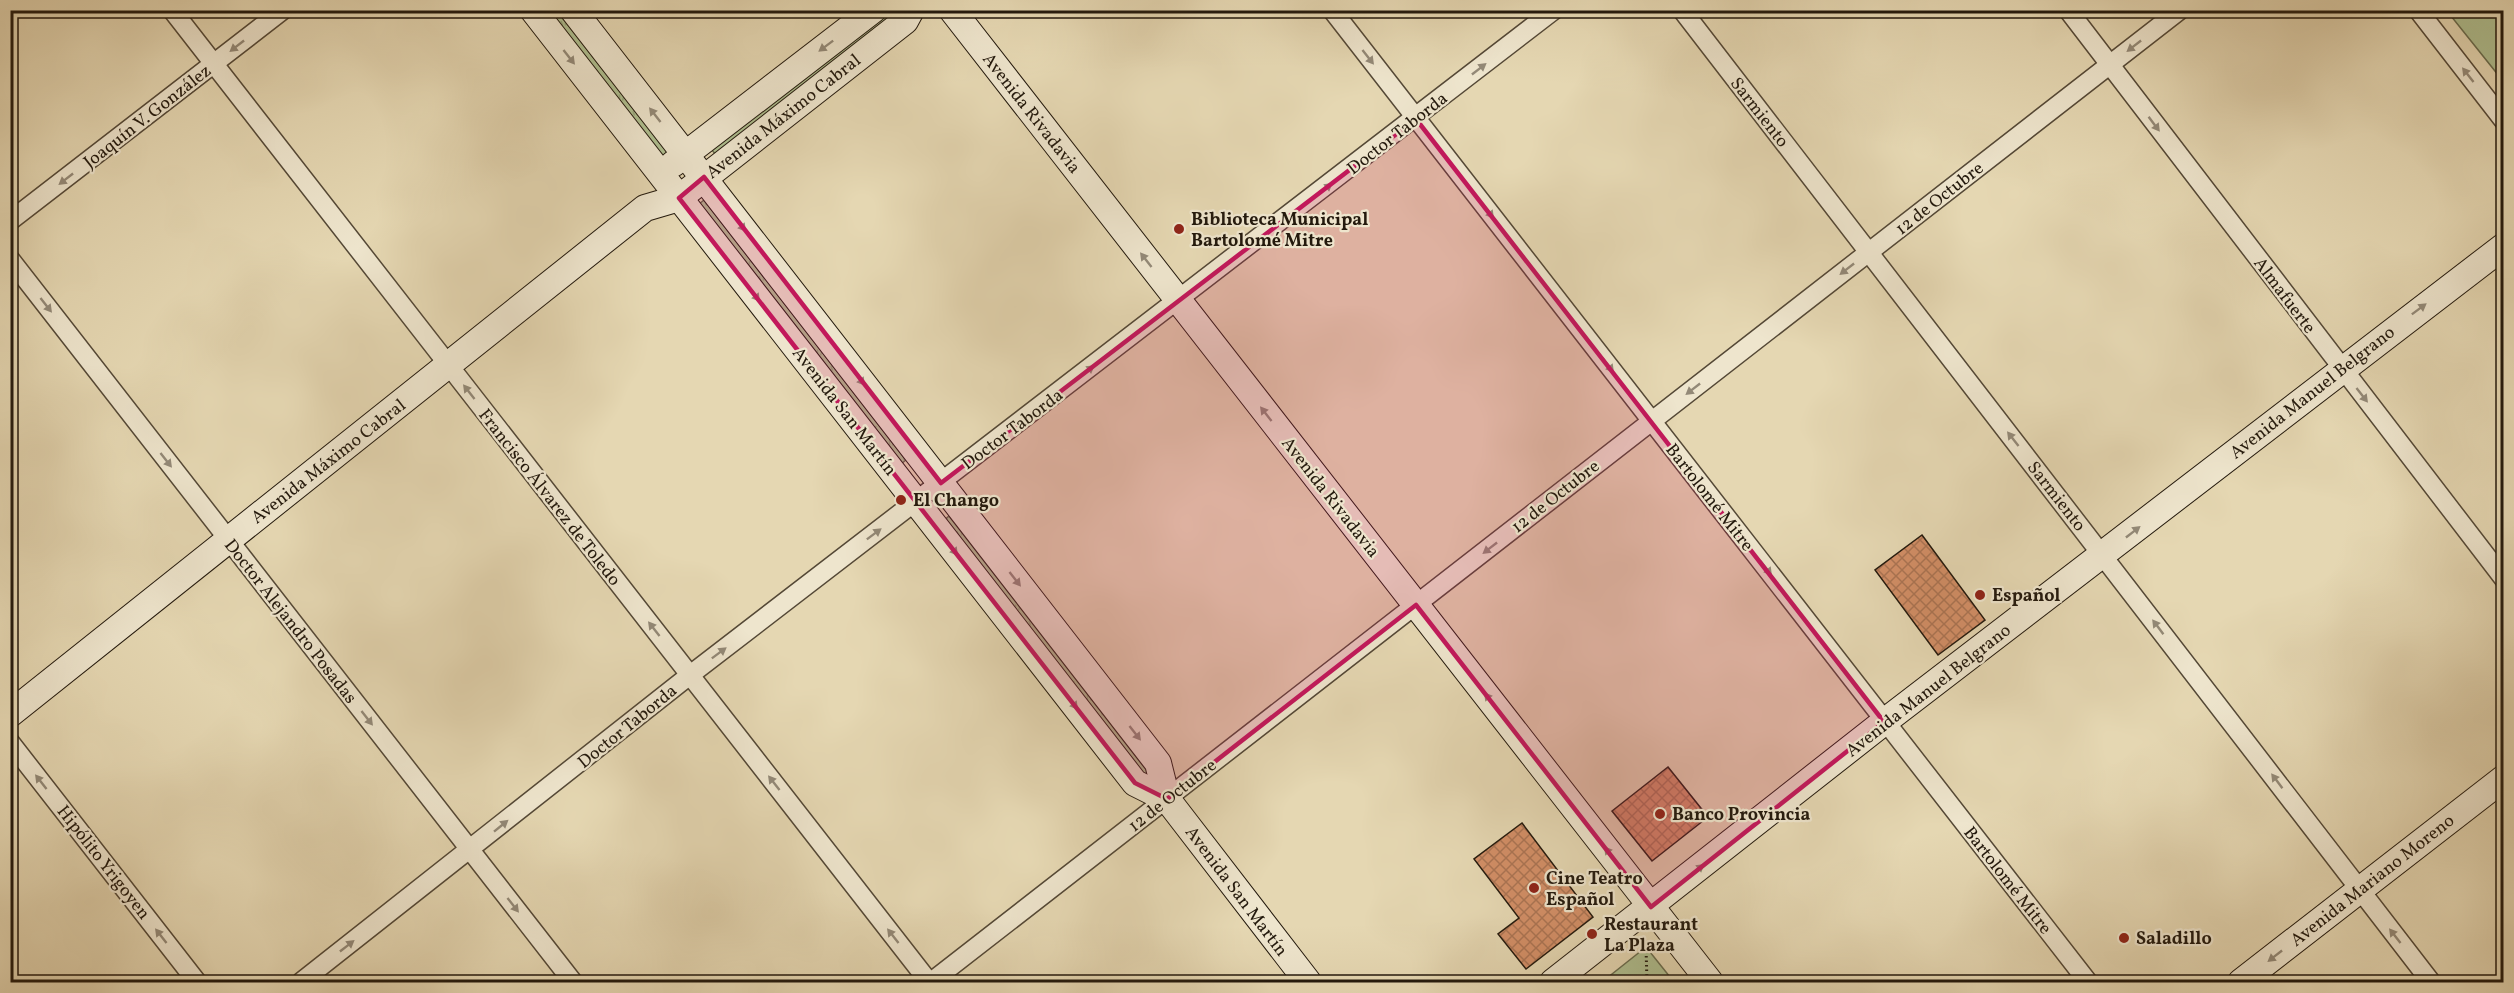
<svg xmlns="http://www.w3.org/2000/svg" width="2514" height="993" viewBox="0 0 2514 993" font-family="Vollkorn,serif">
<defs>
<pattern id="grass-tufts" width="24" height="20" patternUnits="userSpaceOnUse" patternTransform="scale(1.5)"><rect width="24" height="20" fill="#afbf90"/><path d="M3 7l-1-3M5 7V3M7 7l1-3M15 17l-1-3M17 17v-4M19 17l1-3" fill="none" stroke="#96a47b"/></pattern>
<pattern id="building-cross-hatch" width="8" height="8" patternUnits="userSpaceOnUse" patternTransform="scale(1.5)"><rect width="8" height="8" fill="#d38f67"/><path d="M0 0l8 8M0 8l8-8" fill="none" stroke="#ab7453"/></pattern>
</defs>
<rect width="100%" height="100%" fill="#e5d7b2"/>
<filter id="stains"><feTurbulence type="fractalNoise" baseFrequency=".00333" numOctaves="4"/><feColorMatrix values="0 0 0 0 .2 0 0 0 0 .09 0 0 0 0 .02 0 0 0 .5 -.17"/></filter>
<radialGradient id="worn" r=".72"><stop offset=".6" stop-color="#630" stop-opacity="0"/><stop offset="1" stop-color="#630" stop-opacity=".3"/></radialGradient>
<!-- grass -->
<g fill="url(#grass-tufts)" stroke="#696c4e" stroke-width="1.5">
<polygon points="550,11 557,11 668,153 663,157"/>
<polygon points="888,13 891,16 715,154 712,150"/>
<polygon points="704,200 906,460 901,464 699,204"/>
<polygon points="949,516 1151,776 1146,779 944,520"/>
</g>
<!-- park -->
<g fill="#afbf90" stroke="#696c4e" stroke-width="1.5">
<polygon points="2447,11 2503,11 2503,81"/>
<polygon points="1646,947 1674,982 1602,982"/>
</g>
<!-- building -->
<g fill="url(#building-cross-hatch)" stroke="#23190d" stroke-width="1.5">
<polygon points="1922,535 1985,620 1938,655 1875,570"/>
<polygon points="1668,767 1708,817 1652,861 1612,811"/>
<polygon points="1522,823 1593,917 1526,969 1498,934 1519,918 1474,859"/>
</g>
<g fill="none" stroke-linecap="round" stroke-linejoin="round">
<!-- minor casing -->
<g stroke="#544836" stroke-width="21">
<g id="minor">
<polyline points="172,10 929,982"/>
<polyline points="1332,10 2088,982"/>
<polyline points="1682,10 2431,982"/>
<polyline points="2068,10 2504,579"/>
<polyline points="2418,10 2504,121"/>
<polyline points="10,221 283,10"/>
<polyline points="10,259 573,982"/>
<polyline points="10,742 197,982"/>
<polyline points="301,982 690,675 1554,10"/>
<polyline points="931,982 2180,10"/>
</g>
</g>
<!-- secondary casing -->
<g stroke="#23190d" stroke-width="28">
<g id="secondary">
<polyline points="533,10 1135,783 1167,799"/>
<polyline points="573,10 1158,763 1167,799 1308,982"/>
<polyline points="952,10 1710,982"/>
<polyline points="673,164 873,10"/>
<polyline points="10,714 645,208 679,198 905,21 911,10"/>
<polyline points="1553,982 1884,722 2504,246"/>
<polyline points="2241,982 2504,778"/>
</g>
</g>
<!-- path -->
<polyline stroke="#23190d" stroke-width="3" stroke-dasharray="1.5 3" stroke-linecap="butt" points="1646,947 1647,982"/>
<!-- minor -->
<use href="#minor" stroke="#eee5cd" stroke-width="18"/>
<!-- secondary -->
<use href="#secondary" stroke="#eee5cd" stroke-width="26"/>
</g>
<!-- one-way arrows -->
<defs><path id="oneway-solid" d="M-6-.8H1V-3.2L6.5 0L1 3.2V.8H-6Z" transform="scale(1.5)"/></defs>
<g fill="#938977">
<use href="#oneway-solid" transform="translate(237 46) rotate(142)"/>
<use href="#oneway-solid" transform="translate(826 46) rotate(143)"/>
<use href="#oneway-solid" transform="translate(2134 46) rotate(142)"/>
<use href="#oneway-solid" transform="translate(569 57) rotate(52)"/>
<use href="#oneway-solid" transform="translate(1368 57) rotate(52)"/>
<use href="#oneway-solid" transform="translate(1479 69) rotate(-38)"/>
<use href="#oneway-solid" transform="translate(2468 75) rotate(-128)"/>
<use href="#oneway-solid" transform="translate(655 115) rotate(-128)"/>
<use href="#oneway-solid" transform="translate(2154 124) rotate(53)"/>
<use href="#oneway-solid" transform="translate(66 179) rotate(142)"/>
<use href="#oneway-solid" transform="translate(1325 189) rotate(-38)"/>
<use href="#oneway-solid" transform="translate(1488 211) rotate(52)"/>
<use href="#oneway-solid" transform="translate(740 224) rotate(52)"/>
<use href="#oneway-solid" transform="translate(1146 260) rotate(-128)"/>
<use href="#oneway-solid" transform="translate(1847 269) rotate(142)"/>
<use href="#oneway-solid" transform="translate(754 294) rotate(52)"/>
<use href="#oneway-solid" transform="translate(46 305) rotate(52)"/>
<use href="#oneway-solid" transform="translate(2419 309) rotate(-37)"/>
<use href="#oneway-solid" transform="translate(1608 365) rotate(52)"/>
<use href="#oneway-solid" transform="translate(1087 371) rotate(-37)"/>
<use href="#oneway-solid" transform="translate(859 378) rotate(52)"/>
<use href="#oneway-solid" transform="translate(1693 389) rotate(142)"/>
<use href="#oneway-solid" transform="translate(469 392) rotate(-128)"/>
<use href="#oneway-solid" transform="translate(2362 395) rotate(52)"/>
<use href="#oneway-solid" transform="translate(1266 414) rotate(-128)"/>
<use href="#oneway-solid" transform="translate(2013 439) rotate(-128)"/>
<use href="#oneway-solid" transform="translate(166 460) rotate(52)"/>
<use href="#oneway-solid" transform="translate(2133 532) rotate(-38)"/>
<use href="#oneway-solid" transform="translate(874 534) rotate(-37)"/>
<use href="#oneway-solid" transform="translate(952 548) rotate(52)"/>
<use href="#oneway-solid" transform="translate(1490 548) rotate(142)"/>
<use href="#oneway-solid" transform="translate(1766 568) rotate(52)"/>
<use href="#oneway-solid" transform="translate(1015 579) rotate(52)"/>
<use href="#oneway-solid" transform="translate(2158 627) rotate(-127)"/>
<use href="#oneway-solid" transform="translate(654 629) rotate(-128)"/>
<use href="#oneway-solid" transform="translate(719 653) rotate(-37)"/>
<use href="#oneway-solid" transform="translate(1490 700) rotate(-128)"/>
<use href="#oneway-solid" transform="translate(1072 702) rotate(52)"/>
<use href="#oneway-solid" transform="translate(367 718) rotate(52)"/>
<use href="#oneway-solid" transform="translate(1135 733) rotate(52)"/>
<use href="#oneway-solid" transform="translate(2277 781) rotate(-127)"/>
<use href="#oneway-solid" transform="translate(41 782) rotate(-128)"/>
<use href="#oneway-solid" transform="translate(774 783) rotate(-128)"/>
<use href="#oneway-solid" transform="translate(501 826) rotate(-39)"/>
<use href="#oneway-solid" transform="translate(1610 854) rotate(-128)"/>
<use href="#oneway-solid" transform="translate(1697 870) rotate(-38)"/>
<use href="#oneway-solid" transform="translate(513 905) rotate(52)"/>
<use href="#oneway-solid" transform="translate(161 936) rotate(-128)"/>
<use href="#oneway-solid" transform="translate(893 936) rotate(-128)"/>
<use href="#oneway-solid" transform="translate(2395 936) rotate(-128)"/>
<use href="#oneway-solid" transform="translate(347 946) rotate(-38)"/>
<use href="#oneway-solid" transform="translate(2275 956) rotate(142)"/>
</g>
<!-- marked area -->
<path fill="#c2185b" fill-opacity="0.2" stroke="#c2185b" stroke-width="4.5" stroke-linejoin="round" d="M1416,119L1884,722L1651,907L1416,605L1167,799L1135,783L679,198L704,177L941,483Z"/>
<!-- markers -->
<g fill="#8f2418" stroke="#eee5cd" stroke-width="2">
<circle cx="1179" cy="229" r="6"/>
<circle cx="901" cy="500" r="6"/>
<circle cx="1980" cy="595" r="6"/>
<circle cx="1660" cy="814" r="6"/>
<circle cx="1534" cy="888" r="6"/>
<circle cx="1592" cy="934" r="6"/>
<circle cx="2124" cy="938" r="6"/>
</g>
<g text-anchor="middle" stroke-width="4.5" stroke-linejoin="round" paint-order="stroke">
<!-- street labels -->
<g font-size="18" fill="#23190d" stroke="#eee5cd">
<text transform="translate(1760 112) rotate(52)" y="6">Sarmiento</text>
<text transform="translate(1032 113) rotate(52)" y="6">Avenida Rivadavia</text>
<text transform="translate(147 116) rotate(-38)" y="6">Joaquín V. González</text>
<text transform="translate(783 116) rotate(-38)" y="6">Avenida Máximo Cabral</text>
<text transform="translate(1397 133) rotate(-38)" y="6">Doctor Taborda</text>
<text transform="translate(1939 198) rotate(-38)" y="6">12 de Octubre</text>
<text transform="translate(2285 295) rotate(53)" y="6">Almafuerte</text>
<text transform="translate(2312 392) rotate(-38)" y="6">Avenida Manuel Belgrano</text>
<text transform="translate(845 411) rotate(52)" y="6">Avenida San Martín</text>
<text transform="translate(1012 429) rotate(-37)" y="6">Doctor Taborda</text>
<text transform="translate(328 461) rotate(-38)" y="6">Avenida Máximo Cabral</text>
<text transform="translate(1555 496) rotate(-38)" y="6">12 de Octubre</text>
<text transform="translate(2057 496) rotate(52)" y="6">Sarmiento</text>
<text transform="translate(550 497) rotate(52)" y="6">Francisco Álvarez de Toledo</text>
<text transform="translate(1331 497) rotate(52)" y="6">Avenida Rivadavia</text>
<text transform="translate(1710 497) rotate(52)" y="6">Bartolomé Mitre</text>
<text transform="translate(291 621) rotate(52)" y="6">Doctor Alejandro Posadas</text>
<text transform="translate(1928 690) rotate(-38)" y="6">Avenida Manuel Belgrano</text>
<text transform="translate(627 726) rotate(-39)" y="6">Doctor Taborda</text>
<text transform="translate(1172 795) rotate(-38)" y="6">12 de Octubre</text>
<text transform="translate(104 862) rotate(52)" y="6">Hipólito Yrigoyen</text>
<text transform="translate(2008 880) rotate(52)" y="6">Bartolomé Mitre</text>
<text transform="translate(2372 880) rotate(-38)" y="6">Avenida Mariano Moreno</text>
<text transform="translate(1237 891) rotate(53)" y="6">Avenida San Martín</text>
</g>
<!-- poi labels -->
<g font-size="18" font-weight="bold" fill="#23190d" stroke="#eee5cd" text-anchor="start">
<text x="1191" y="225">Biblioteca Municipal<tspan x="1191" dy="21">Bartolomé Mitre</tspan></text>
<text x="913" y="506">El Chango</text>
<text x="1992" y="601">Español</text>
<text x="1672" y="820">Banco Provincia</text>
<text x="1546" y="884">Cine Teatro<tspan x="1546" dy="21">Español</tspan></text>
<text x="1604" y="930">Restaurant<tspan x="1604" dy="21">La Plaza</tspan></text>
<text x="2136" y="944">Saladillo</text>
</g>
</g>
<!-- margin -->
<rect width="2514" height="993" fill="none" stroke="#e5d7b2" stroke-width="36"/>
<rect x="12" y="12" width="2490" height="969" fill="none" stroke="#23190d" stroke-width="3"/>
<rect x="18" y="18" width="2478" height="957" fill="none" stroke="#23190d" stroke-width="1.5"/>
<rect width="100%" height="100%" filter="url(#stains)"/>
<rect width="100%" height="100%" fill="url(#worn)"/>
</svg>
